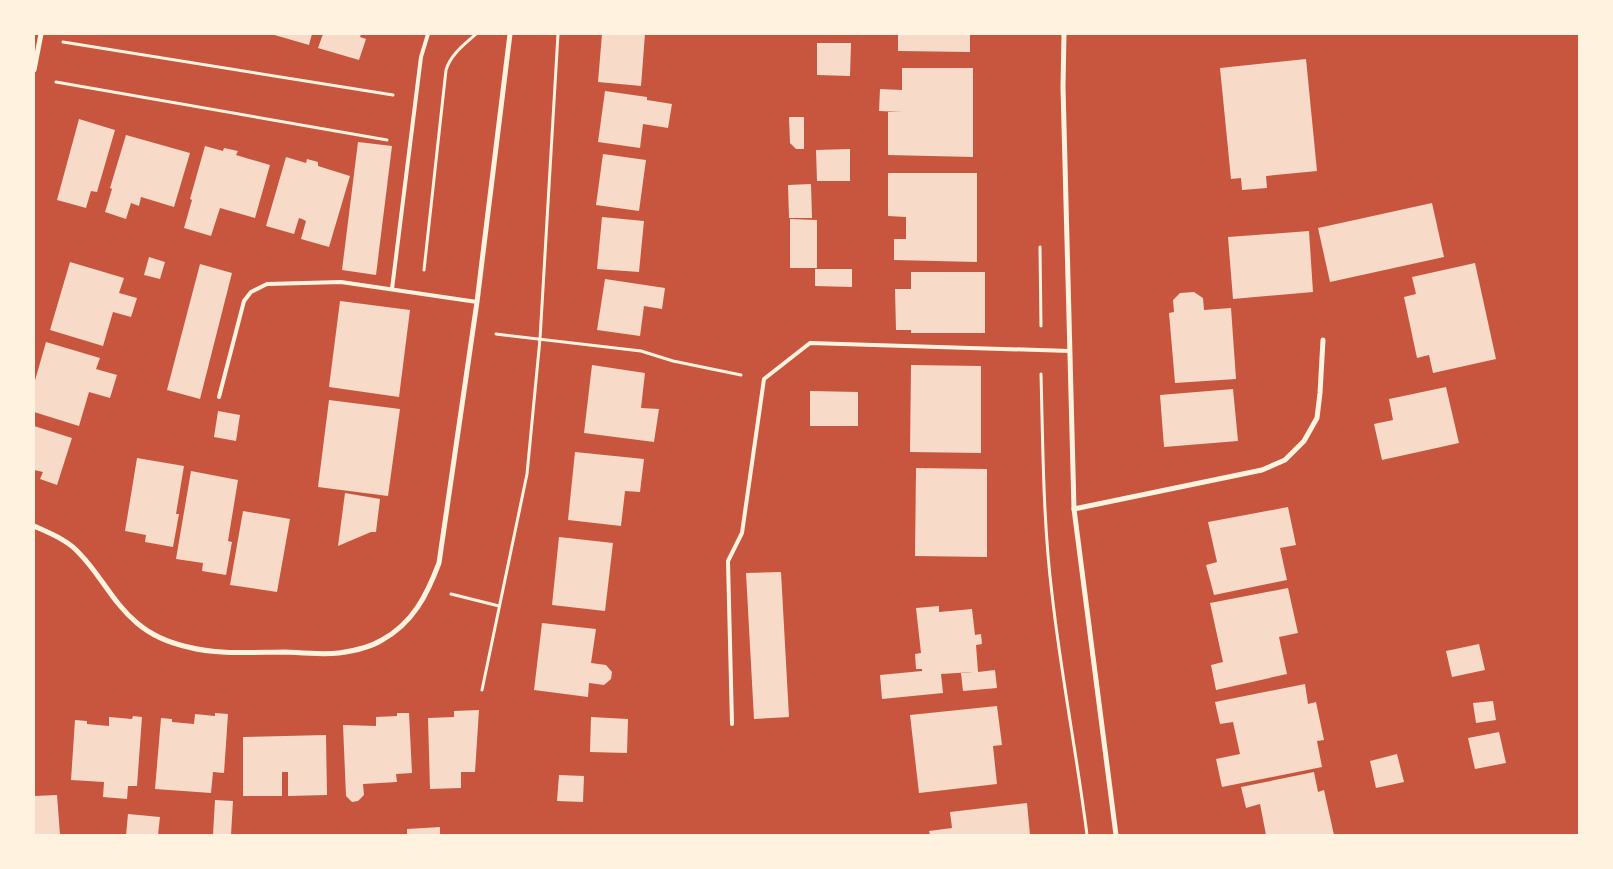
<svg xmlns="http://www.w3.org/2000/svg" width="1613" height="869" viewBox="0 0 1613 869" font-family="Jost,sans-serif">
<rect width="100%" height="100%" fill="#c8553d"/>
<!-- building -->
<g fill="#f7dbc8">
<polygon points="271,34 312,34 309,45"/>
<polygon points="323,34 361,34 360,37 366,39 359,60 318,48"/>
<polygon points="602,34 645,34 641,86 598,82"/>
<polygon points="898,34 970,34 970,52 898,51"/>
<polygon points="817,43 851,43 850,76 817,75"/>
<polygon points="1306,59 1317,171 1266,176 1267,188 1242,190 1241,178 1231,179 1220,68"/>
<polygon points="902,68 973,68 973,157 888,155 888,112 902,112 879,111 880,89 902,90"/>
<polygon points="605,91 647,97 647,100 672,104 668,128 643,124 640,148 598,142"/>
<polygon points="789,117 804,117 804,149 796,149 790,143"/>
<polygon points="79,119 115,130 97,192 91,191 86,208 57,200"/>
<polygon points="126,135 190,153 174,207 141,197 139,206 131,203 126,219 105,212 112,189 110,188"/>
<polygon points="358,142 392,146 376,275 342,270"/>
<polygon points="205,146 223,151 224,148 238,151 236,155 270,165 255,218 220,208 211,236 184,228 192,200 190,199"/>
<polygon points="850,149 850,181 817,181 816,150"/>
<polygon points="603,154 646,160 639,211 596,205"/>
<polygon points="286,157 306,163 307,159 318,162 318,166 350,176 329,247 301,239 306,221 302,219 299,218 294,234 266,226"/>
<polygon points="888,173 977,173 977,262 894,260 894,239 906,239 906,217 888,216"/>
<polygon points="811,184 812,218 789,218 788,185"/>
<polygon points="1432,203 1444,257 1330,282 1318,228"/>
<polygon points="602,217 644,221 639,272 597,269"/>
<polygon points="790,219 817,220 817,268 790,268"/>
<polygon points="1309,231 1313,292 1233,299 1228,237"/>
<polygon points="149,257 165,262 160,279 144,275"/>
<polygon points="70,262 124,278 119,293 137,298 131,317 113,312 103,346 50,330"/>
<polygon points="1475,263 1496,359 1433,373 1429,355 1417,358 1404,297 1416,294 1412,277"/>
<polygon points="200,264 232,273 200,399 167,390"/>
<polygon points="815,269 852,269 852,287 815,286"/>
<polygon points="911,272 985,272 985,333 911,333 911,330 896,330 895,289 911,289"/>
<polygon points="605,279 665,288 662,309 644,306 640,336 597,330"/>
<polygon points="1194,292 1203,298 1204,310 1231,308 1236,379 1175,383 1169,313 1174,312 1173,300 1180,293"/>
<polygon points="340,301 410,310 399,397 329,387"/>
<polygon points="46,342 100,358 96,369 117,375 110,398 89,392 79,426 34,412 34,384"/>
<polygon points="592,365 645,373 641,408 659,409 654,442 584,433"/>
<polygon points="911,365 981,366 981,453 910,452"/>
<polygon points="1446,387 1459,443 1382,460 1374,424 1393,420 1389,399"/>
<polygon points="1233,389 1238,441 1164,447 1160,395"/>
<polygon points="810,391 858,392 858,426 810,426"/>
<polygon points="329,400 400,409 388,496 318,487"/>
<polygon points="218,411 240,415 236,441 214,437"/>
<polygon points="34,426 72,438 57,485 40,479 43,472 34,470"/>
<polygon points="575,452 644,459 640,492 625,491 621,526 568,520"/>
<polygon points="137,458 184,466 176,514 179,514 173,547 145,542 146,535 125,531"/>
<polygon points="916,468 987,469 987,557 915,556"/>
<polygon points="191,471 238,480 228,541 232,542 226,575 202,571 203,563 176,559"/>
<polygon points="345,493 380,499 376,532 371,532 338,546"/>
<polygon points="1288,507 1296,545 1280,548 1287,580 1214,595 1206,565 1217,562 1208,522"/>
<polygon points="243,511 290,519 277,592 230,585"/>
<polygon points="559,537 613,543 605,611 552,605"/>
<polygon points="781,572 789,717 754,719 746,573"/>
<polygon points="1288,588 1298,633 1279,637 1287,674 1216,690 1211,665 1223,662 1210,603"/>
<polygon points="939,606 939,612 972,609 975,635 981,634 982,644 976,645 978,672 995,670 997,688 963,691 961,673 973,672 941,674 943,693 882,699 880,675 922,671 922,669 916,669 915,654 921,653 916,608"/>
<polygon points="542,623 596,629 591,663 606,665 612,672 611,679 604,685 589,683 588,697 534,690"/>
<polygon points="1479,644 1485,670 1452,677 1446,651"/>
<polygon points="1305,684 1308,704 1316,702 1324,740 1317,741 1322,767 1222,787 1216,759 1240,754 1233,722 1220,724 1215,702"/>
<polygon points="1493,701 1496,720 1476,723 1473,703"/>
<polygon points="997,706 1002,745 993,746 997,784 919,793 910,715"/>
<polygon points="479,710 475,772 461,772 461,788 430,789 428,718 454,717 454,711"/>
<polygon points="215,713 228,714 224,773 213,772 211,793 155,789 161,718 172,719 172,722 194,724 195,714 215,716"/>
<polygon points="397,713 409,713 412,773 396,774 397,782 363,784 364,795 358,801 352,802 346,796 343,725 376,726 376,717 397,716"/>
<polygon points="133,716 142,717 137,786 128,786 127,799 103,797 104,782 71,780 75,720 87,721 87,724 109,726 109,717 132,719"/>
<polygon points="591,717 628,719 627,753 590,752"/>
<polygon points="1499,732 1506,763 1475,769 1468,738"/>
<polygon points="326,735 327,795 288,796 288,772 282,772 282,796 243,796 243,737"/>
<polygon points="1397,754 1404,782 1376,788 1370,761"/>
<polygon points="1314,772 1318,792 1324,790 1334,835 1266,835 1260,804 1246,808 1241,787"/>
<polygon points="559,775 584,776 583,802 557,801"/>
<polygon points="57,795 60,835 34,835 34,796"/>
<polygon points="215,800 233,801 231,835 213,835"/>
<polygon points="1027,803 1030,835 930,835 929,831 952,828 950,812"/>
<polygon points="128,814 160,817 158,835 126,835"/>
<polygon points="440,827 440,835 407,835 407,829"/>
</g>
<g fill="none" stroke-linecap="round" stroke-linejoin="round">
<!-- path -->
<g stroke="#fff3e0" stroke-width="3">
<polyline points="63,42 393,95"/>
<polyline points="56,82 387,140"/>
<polyline points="1040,247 1041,326"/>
<path d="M424,270L446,70C451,54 464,45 476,34"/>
<polyline points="496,334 641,351 673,361 741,375"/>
<path d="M1041,374C1043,448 1043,521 1052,594C1061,675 1077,755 1087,835"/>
<polyline points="451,594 499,606"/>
<polyline points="482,690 527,474 540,339 558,34"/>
</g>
<!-- service -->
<g stroke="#fff3e0" stroke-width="4">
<polyline points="392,289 421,57 428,34"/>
<polyline points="219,397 244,301 251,292 267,284 341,282 477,302"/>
<polyline points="732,724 728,561 742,533 764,379 810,343 1070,351"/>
</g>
<!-- minor -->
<g stroke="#fff3e0" stroke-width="5">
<polyline points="1064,34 1063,87 1074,509 1116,835"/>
<polyline points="34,70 41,34"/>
<polyline points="1074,509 1262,470 1285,460 1304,441 1317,418 1320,393 1323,340"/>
<path d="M34,526C49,533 68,540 79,553C100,574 113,603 137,623C151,635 170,643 188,647C217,655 255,652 286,652C303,653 322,655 339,653C354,651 369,648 382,640C413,623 427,595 439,563L477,302L510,34"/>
</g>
</g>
<!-- border -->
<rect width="1613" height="869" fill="none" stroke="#fff3e0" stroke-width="70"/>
</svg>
